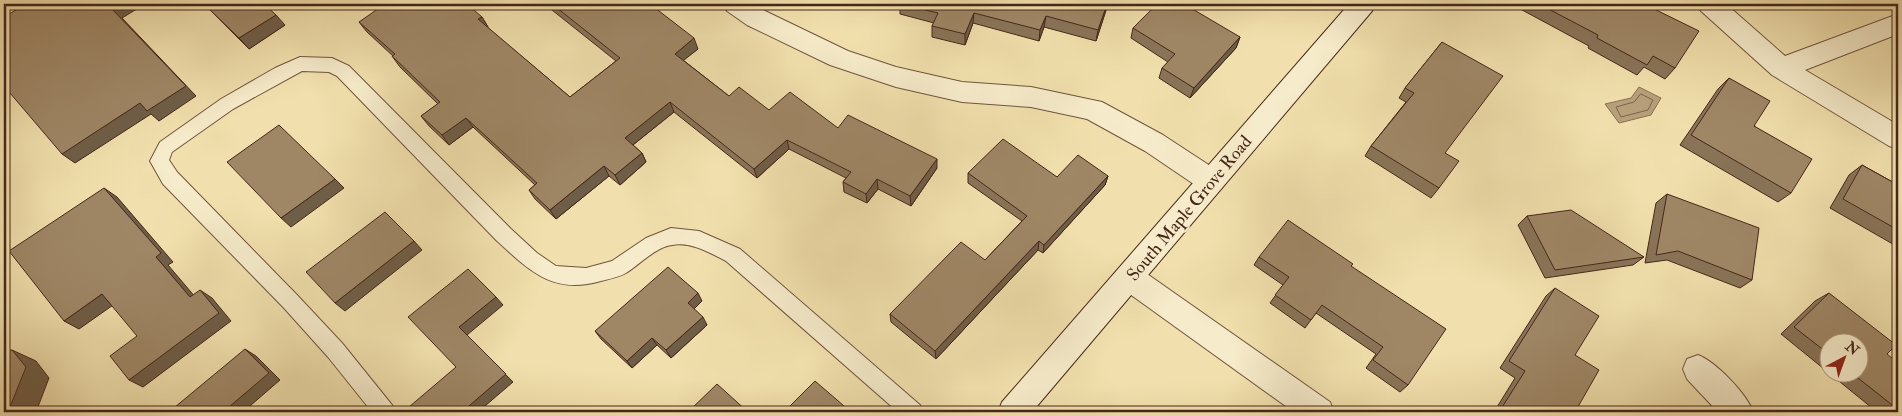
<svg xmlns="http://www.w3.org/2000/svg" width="1902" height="416" viewBox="0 0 1902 416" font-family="'IM FELL Double Pica',serif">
<rect width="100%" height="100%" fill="#f1e0ad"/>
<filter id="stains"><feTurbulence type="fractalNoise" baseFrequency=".004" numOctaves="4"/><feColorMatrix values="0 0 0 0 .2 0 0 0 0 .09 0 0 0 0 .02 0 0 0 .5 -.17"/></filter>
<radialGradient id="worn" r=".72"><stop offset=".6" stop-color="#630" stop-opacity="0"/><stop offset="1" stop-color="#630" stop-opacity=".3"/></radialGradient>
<!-- water -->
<polygon fill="#b7a17b" stroke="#8a7054" points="1639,87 1661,98 1651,115 1619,123 1605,104 1631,98"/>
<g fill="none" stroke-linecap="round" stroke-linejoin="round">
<!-- shore -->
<polygon stroke="#7e644a" stroke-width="1" points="1641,94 1653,100 1648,110 1621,117 1616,107 1634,102"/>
<!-- lane casing -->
<g stroke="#71543e" stroke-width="2">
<path id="lane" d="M300,57L332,58L349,66L511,229L537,253L556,266L586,268L612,261L646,238L671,228L699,231L740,249L920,405L923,412H898L726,261C710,253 691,241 672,245C656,247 640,264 626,273C619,277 609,279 601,281C553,295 530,271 497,241L337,76L329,72L302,71L233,109L172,152L169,160L177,172L298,296L342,343L392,405L395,412H372L328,357L284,308L163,184L150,161L160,142L221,99L275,68Z"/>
</g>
<!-- street casing -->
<g stroke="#71543e" stroke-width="2">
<g id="street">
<polygon points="724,4 754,4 765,11 848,51 896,67 962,82 1031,87 1102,102 1163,135 1221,173 1225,181 1221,189 1211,193 1201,189 1145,151 1087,119 1031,107 962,102 896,87 830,65 747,25 727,11"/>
<polygon points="1698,4 1726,4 1785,56 1898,14 1898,34 1805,70 1898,125 1898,149 1889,146 1772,75 1701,11"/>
<polygon points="1130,265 1140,269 1330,402 1334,412 1294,412 1120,287 1116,278 1120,269"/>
<path d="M1698,355C1716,362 1747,394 1753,412H1718L1687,379L1683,369L1687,359Z"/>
</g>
</g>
<!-- secondary casing -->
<g stroke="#462619" stroke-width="2">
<polygon id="secondary" points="1349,4 1375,4 1372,11 1032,412 998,412 1002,402"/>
</g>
<!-- lane -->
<use href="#lane" fill="#f6ebca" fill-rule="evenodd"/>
<!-- street -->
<use href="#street" fill="#f6ebca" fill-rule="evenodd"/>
<!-- secondary -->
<use href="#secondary" fill="#f6ebca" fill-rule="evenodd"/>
</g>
<!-- wall -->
<g fill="#897458" stroke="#462619" fill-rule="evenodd">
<polygon points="546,4 650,4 698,49 683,60 729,96 769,110 838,128 937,168 911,206 878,189 867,203 844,192 843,182 846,178 789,149 757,178 674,112 633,145 642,153 646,162 620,185 609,176 556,219 535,199 529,190 535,185 473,127 449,145 429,126 421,116 438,104 400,67 392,56 393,56 367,32 359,22 482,17 488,27 488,28 570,97 616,61 547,6"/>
<polygon points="900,4 1108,4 1096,41 1044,27 1039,41 973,23 965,45 932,37 932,26 934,23 900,14"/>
<polygon points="1511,4 1644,4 1675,68 1665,79 1644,67 1637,75 1588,48 1589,46"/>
<polygon points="208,8 285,25 249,49"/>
<polygon points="1133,28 1240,37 1236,48 1190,98 1159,78 1162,68 1168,62 1131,38"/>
<polygon points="1442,42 1445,153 1439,188 1431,198 1365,156 1371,146 1406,102 1399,98 1405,88"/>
<polygon points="1729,78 1791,193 1778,202 1680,145 1718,89"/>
<polygon points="1862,165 1898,185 1898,247 1830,208 1849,175"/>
<polygon points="968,173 1057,177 1108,176 1105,185 1043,253 1038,250 936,359 891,322 890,314 985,260 1022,221 968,183"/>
<polygon points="1667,194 1752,280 1740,288 1667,260 1645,263 1656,203"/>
<polygon points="1527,216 1644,257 1633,265 1545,278 1518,225"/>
<polygon points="1259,257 1351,266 1408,385 1400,392 1366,368 1376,354 1316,313 1305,328 1270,303 1283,285 1254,265"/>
<polygon points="1555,288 1575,355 1575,412 1494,412 1515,378 1500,368 1546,296"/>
<path d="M1829,293L1896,408L1887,412H1877L1781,334L1815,301ZM1830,344L1860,374H1830Z"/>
<polygon points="702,301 694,309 707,325 671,358 657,345 632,368 601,339 595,331"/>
</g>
<!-- shaded-wall -->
<g fill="#6f5e47" stroke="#462619">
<polygon points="117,4 145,4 122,18 196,96 159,121 151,114 75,163 62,154 110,7"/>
<polygon points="1107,4 1108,4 1107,7 1096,41 1098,30"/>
<polygon points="974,13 973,23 965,45 965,34"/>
<polygon points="276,15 285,25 249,49 239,38"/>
<polygon points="1046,16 1044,27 1039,41 1040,30"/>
<polygon points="482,17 488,27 484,30 478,19"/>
<polygon points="1240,37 1236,48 1190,98 1194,88"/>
<polygon points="694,38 698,49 679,64 675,54"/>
<polygon points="670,102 674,112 629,148 625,138"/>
<polygon points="466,118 473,127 449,145 442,135"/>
<polygon points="787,140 789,149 757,178 754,169"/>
<polygon points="642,153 646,162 620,185 615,175"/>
<polygon points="937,159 937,168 911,206 910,196"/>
<polygon points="604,166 609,176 556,219 550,210"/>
<polygon points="1108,176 1105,185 1043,253 1044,245"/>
<polygon points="335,179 344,188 291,227 281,218"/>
<polygon points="877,179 878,189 867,203 866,194"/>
<polygon points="104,188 117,197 173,262 168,265 202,305 190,297 156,257"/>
<polygon points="414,241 422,250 345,311 335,303"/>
<polygon points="1039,241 1038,250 936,359 935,351"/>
<polygon points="200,290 212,298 231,321 143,387 129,380"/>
<polygon points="698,293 702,301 692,311 688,303"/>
<polygon points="102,294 116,303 79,329 64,321"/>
<polygon points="496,297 503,305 467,335 513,382 478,412 462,412 459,327"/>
<polygon points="703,317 707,325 671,358 666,350"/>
<polygon points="652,338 657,345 632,368 627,361"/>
<polygon points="245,349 256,356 280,380 243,412 223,412"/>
<polygon points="12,350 36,361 49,378 36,412 8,412"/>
</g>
<!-- building -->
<g fill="#9f8766" stroke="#462619">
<polygon points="26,4 117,4 110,7 186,86 147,111 140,103 62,154 4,86 4,17"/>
<polygon points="214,4 264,4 276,15 239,38 208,8"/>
<polygon points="385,4 467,4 482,17 478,19 570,97 620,58 552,4 650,4 694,38 675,54 729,96 739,87 769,110 790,92 838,128 848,115 937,159 910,196 877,179 866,194 843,182 851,172 787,140 754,169 670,102 625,138 642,153 615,175 604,166 550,210 529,190 537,183 466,118 442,135 421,116 440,102 392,56 395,54 359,22"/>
<polygon points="900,4 1107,4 1098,30 1046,16 1040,30 974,13 965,34 932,26 938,13"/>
<polygon points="1157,4 1184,4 1240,37 1194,88 1162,68 1175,54 1133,28"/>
<polygon points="1539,4 1644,4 1699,31 1675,68 1653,56 1647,65 1597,38 1598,35"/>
<polygon points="1442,42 1503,76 1445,153 1459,161 1439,188 1371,146 1414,93 1405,88"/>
<polygon points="1729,78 1770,101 1754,126 1812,159 1791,193 1691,135"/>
<polygon points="279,125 335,179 281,218 227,162"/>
<polygon points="1003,139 1057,177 1078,155 1108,176 1044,245 1039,241 935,351 890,314 961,242 985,260 1027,216 968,173"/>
<polygon points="1862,165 1898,185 1898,230 1843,199"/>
<polygon points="104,188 161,253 156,257 190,297 200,290 219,313 129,380 110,356 137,336 102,294 64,321 9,251"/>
<polygon points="1667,194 1759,228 1752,280 1678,251 1656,255"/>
<polygon points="1571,210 1644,257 1555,270 1527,216"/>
<polygon points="385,212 414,241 335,303 306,272"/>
<polygon points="1288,220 1353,264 1351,266 1446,329 1408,385 1373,360 1383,347 1322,305 1311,320 1275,295 1289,277 1259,257"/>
<polygon points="668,267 698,293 688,303 703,317 666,350 652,338 627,361 595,331"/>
<polygon points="468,269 496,297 459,327 506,374 462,412 414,412 409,407 456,367 408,317"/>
<polygon points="1555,288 1599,316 1575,355 1599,370 1575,412 1499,412 1525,371 1509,361"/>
<polygon points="1829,293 1896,345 1887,354 1898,363 1898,406 1896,408 1853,374 1860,374 1860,344 1830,344 1830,355 1794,327"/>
<polygon points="245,349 269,373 223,412 169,412"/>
<polygon points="4,350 12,350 26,367 8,412 4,412"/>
<polygon points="815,381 851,412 784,412"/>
<polygon points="717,384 748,412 688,412"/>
</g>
<g text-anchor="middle" stroke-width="4" stroke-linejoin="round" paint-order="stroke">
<!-- street labels -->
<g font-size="18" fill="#462619" stroke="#f6ebca">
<text transform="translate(1189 208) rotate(-50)" y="6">South Maple Grove Road</text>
</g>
</g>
<!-- margin -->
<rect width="1902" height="416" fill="none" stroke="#f1e0ad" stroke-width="20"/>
<rect x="5" y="5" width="1892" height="406" fill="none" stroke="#462619" stroke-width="2.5"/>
<rect x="10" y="10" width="1882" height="396" fill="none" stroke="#462619"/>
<!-- north arrow -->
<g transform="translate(1844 358) rotate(41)"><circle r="24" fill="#f6ebca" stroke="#b09c83"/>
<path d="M0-4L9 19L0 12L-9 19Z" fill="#8f2418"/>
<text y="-8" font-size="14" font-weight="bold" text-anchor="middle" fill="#462619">N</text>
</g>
<rect width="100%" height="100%" filter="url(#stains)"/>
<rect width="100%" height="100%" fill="url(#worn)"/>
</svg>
